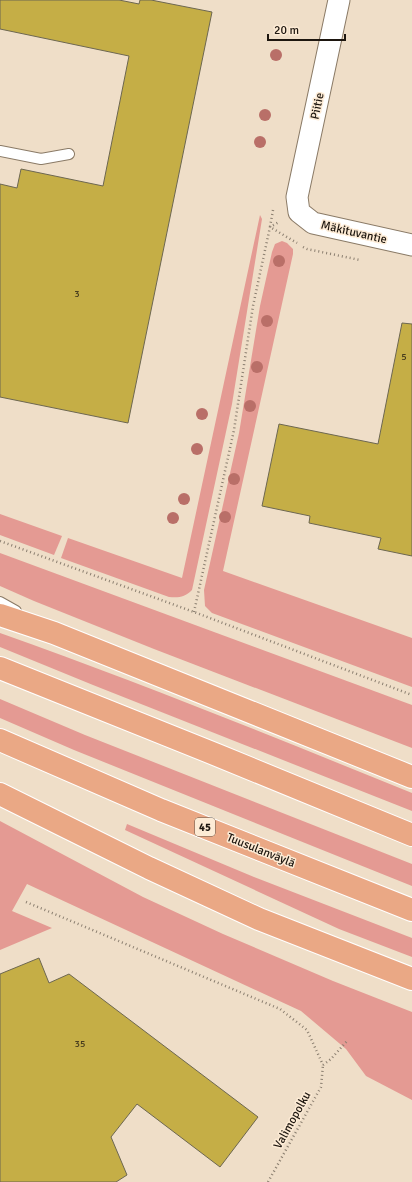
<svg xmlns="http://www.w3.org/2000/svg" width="412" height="1182" viewBox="0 0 412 1182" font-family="Signika,sans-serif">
<rect width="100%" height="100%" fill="#efdec8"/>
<!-- green -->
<g fill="#e49a93">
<path d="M260,215L262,219L232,404L192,590C185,597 179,598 169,597L61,558L68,538L182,578Z"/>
<polygon points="282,241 287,243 293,249 293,254 223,571 412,638 412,687 212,613 205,606 204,590 239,433 260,306 272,252 275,244"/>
<polygon points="0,514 62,536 54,555 0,535"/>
<polygon points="0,553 412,705 412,748 154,649 34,601 0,586"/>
<path d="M0,633C139,682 276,738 412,793V811L93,685L0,647Z"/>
<polygon points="0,699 85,735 412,864 412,886 74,750 0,718"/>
<polygon points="0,821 143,897 223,934 333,981 412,1012 412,1100 366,1076 346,1049 301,1011 27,884 12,911 52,928 0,950"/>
<polygon points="127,824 254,877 412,938 412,957 339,929 125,830"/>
</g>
<!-- building -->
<g fill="#c5ae46" stroke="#6d6751">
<polygon points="0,0 119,0 139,4 140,0 151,0 212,12 128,423 0,397 0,184 17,188 21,169 103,186 129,56 0,29"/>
<polygon points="402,323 412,324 412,556 378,549 381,538 309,523 310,516 262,506 279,424 378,444"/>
<polygon points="39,958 49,983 69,974 258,1117 220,1167 137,1104 111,1137 127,1175 116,1182 0,1182 0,974"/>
</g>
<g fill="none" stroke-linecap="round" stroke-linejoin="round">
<!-- service casing -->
<g stroke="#8a7a66" stroke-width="12">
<g id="service">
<polyline points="0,151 41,159 69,154"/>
<polyline points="0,602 16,611"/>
</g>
</g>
<!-- minor casing -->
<g stroke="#8a7a66" stroke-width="23">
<polyline id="minor" points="339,0 297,197 299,212 313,223 412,245"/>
</g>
<!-- motorway casing -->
<g stroke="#fff" stroke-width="24">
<g id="motorway">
<polyline points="0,615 54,633 412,777"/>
<polyline points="0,668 217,755 412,835"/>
<polyline points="0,740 161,810 412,910"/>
<polyline points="0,794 149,868 259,919 412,979"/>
</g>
</g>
<!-- path -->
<g stroke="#8b7f70" stroke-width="2.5" stroke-dasharray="1 3" stroke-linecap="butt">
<polyline points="273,210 270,227 297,243"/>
<polyline points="303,247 307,249 360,260"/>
<polyline points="0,541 194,612 412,695"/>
<polyline points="194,612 234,430 253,306 270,227 279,222"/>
<polyline points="26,902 280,1009 307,1030 323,1065"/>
<polyline points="323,1065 331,1059 347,1041"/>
<polyline points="268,1182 321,1087 323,1065"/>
</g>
<!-- service -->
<use href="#service" stroke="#fff" stroke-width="10"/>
<!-- minor -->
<use href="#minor" stroke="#fff" stroke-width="21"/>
<!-- motorway -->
<use href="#motorway" stroke="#eaa885" stroke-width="22"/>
</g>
<!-- trees -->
<g fill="#b96f68">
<circle cx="276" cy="55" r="6"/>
<circle cx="265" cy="115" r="6"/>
<circle cx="260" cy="142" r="6"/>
<circle cx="279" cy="261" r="6"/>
<circle cx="267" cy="321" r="6"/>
<circle cx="257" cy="367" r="6"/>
<circle cx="250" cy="406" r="6"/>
<circle cx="202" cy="414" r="6"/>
<circle cx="197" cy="449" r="6"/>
<circle cx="234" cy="479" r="6"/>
<circle cx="184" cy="499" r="6"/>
<circle cx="225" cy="517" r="6"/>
<circle cx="173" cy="518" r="6"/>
</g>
<g text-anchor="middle" stroke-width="3" stroke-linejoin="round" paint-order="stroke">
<!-- number labels -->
<g font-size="10" fill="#473c1d">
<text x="77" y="297">3</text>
<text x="404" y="360">5</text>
<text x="80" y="1047">35</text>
</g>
<!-- shield labels -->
<rect fill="#fdebd5" stroke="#60564a" stroke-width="1" x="195" y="818" width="20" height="18" rx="3"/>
<g font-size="11" font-weight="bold" fill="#1d160f">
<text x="205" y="831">45</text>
</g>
<!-- street labels -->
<g font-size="12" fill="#1d160f" stroke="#fdebd5">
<text transform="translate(317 106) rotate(-78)" y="4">Piitie</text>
<text transform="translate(354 232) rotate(13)" y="4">Mäkituvantie</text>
<text transform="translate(261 850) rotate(22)" y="4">Tuusulanväylä</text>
<text transform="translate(292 1120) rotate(-61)" y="4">Valimopolku</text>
</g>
</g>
<!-- scale -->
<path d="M268 34v6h77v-6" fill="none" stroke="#1d160f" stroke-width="2"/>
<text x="274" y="34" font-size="12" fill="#1d160f" stroke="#fdebd5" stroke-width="3" paint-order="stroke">20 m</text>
</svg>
